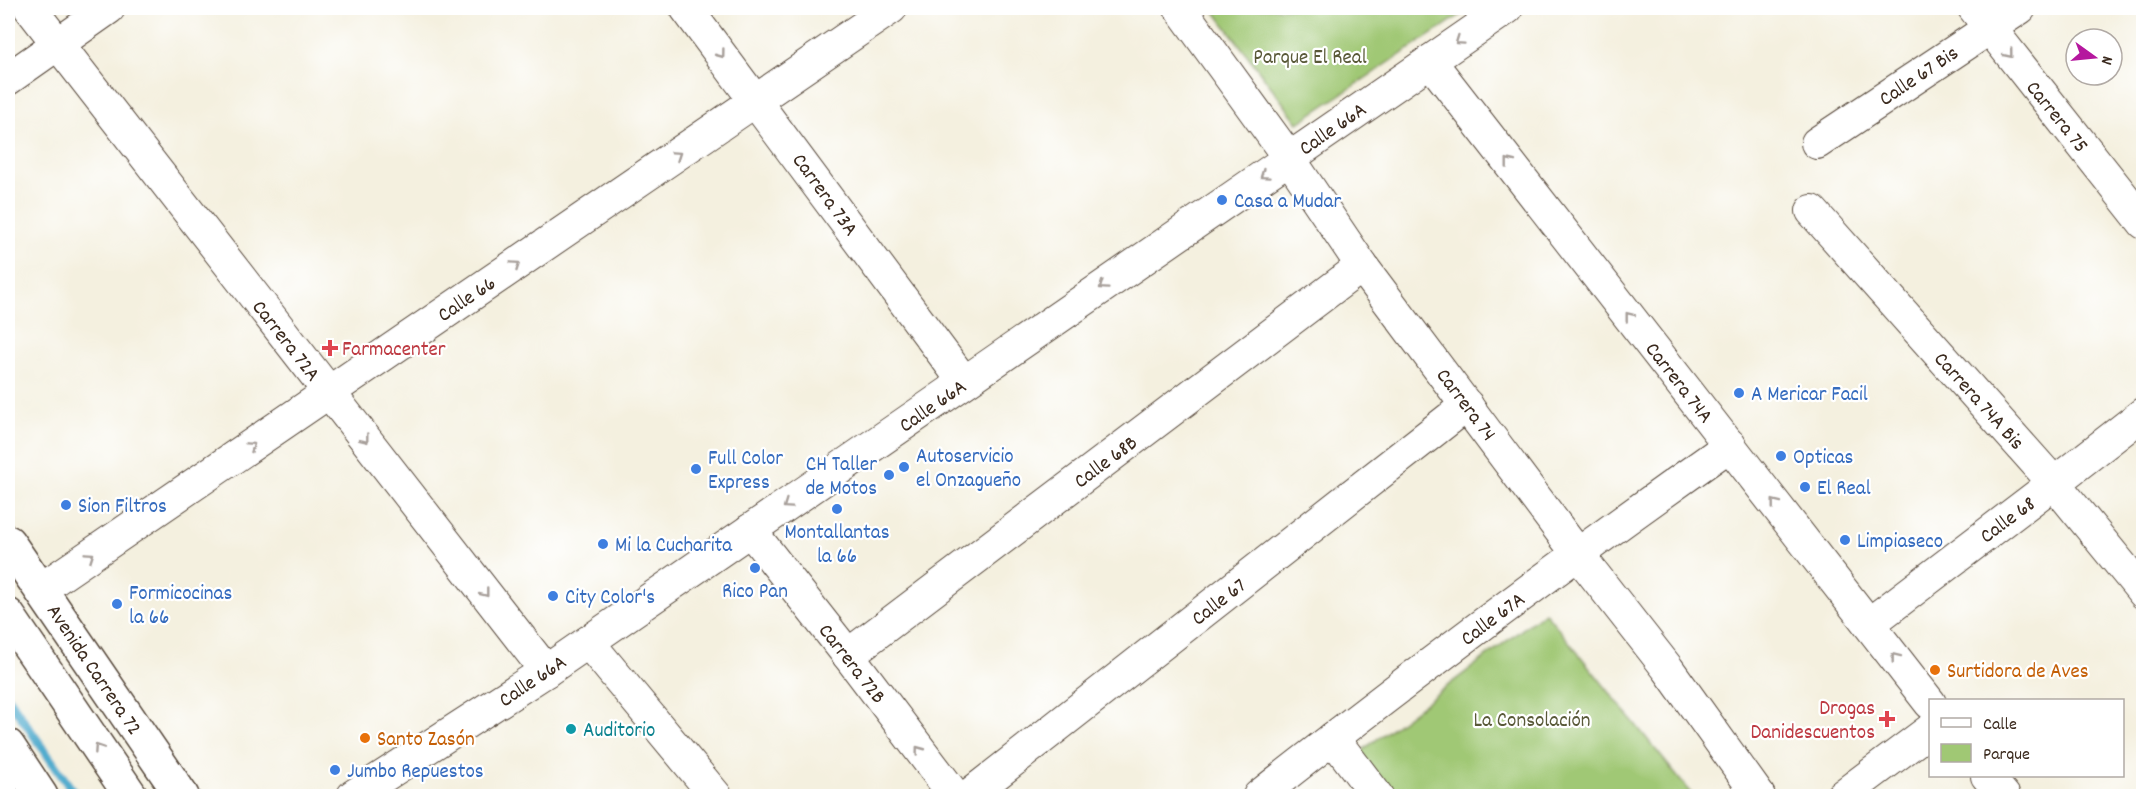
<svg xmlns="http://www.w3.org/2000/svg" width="2151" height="804" viewBox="0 0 2151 804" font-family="Dekko,sans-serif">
<rect width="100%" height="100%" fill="#fff"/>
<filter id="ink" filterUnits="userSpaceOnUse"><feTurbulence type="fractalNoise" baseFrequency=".0167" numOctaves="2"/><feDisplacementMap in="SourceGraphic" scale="12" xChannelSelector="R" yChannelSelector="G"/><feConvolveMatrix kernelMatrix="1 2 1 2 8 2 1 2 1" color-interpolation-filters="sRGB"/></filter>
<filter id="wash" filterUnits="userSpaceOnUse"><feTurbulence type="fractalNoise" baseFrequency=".008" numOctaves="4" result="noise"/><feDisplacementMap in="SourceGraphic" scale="24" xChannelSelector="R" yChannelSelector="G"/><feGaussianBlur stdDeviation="1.35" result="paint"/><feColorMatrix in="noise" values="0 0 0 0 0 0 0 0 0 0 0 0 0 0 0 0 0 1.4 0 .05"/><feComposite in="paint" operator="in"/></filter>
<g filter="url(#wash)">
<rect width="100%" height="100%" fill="#f4f0df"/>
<!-- green -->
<g fill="#a0c874" stroke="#6e7949" stroke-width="1.5">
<polygon points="1212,8 1471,8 1298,123"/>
<polygon points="1545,612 1693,796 1384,796 1355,756"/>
</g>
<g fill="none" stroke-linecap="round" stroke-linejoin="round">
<!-- stream -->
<polyline stroke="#51acce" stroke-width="9" points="8,698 76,796"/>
</g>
</g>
<g filter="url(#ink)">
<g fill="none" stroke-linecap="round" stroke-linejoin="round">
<!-- minor casing -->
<g stroke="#57483b" stroke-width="34">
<g id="minor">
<polyline points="30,8 546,671"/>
<polyline points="686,8 964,382"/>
<polyline points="1180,8 1289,158 1362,266 1577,553 1668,669 1759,796"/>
<polyline points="1974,8 2144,223"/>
<polyline points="1430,61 1930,703"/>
<polyline points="8,79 109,8"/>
<polyline points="1817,143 2020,8"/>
<polyline points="1812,211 2054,483 2144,593"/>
<polyline points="750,530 848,655 955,796"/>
<polyline points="41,589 891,8"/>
<polyline points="1869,624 2054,483 2144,413"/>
<polyline points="588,642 716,796"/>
<polyline points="848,655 1362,266"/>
<polyline points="1333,738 1377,796"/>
<polyline points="1987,776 2004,796"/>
<polyline points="353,796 546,671 1507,8"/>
<polyline points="968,796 1467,405"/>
<path d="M1259,796C1412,675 1570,558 1730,445"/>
<polyline points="1842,796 1930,730"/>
</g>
</g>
<!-- highway casing -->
<g stroke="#57483b" stroke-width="36">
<g id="highway">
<polyline points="8,542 182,796"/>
<polyline points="8,615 131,796"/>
<polyline points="8,746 41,796"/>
</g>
</g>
<!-- minor -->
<use href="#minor" stroke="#fff" stroke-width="32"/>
<!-- highway -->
<use href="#highway" stroke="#fff" stroke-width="33"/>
</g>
<!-- one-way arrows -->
<defs><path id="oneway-chevron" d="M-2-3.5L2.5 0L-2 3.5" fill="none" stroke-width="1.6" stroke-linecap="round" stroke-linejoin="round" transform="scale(1.5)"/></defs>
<g stroke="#a79f9a">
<use href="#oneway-chevron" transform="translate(1459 41) rotate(145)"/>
<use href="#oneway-chevron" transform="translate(721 54) rotate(53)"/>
<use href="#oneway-chevron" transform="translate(2009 54) rotate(51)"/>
<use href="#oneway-chevron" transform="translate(677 155) rotate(-34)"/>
<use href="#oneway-chevron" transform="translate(1509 162) rotate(-128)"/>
<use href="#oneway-chevron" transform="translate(1264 175) rotate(145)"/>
<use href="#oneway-chevron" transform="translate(516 265) rotate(-34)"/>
<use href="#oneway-chevron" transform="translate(1103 286) rotate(145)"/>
<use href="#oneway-chevron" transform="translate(1629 316) rotate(-128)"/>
<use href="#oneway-chevron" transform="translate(365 439) rotate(52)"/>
<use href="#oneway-chevron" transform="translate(251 446) rotate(-34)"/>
<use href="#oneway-chevron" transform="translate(1775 503) rotate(-128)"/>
<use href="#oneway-chevron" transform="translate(787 505) rotate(145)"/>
<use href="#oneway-chevron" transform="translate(90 556) rotate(-34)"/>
<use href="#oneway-chevron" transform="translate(485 593) rotate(52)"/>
<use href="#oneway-chevron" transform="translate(1895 657) rotate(-128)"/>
<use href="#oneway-chevron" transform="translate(98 748) rotate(-124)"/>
<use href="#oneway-chevron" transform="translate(919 750) rotate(-127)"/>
</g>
</g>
<!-- markers -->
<g fill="#3f7fe0" stroke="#fff" stroke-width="2">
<circle cx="1222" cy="200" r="6"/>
<circle cx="1739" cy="393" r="6"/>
<circle cx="1781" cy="456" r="6"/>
<circle cx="904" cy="467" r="6"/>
<circle cx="696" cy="469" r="6"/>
<circle cx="889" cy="475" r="6"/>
<circle cx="1805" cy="487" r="6"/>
<circle cx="66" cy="505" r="6"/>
<circle cx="837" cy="509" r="6"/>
<circle cx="1845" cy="540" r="6"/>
<circle cx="603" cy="544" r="6"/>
<circle cx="755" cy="568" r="6"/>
<circle cx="553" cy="596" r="6"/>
<circle cx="117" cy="604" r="6"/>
<circle cx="335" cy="770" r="6"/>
</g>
<g fill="#e0444e" stroke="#fff" stroke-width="2">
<path d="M327 339h6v6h6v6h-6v6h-6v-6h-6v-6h6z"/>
<path d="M1884 710h6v6h6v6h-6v6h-6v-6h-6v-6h6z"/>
</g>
<g fill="#e8710a" stroke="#fff" stroke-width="2">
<circle cx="1935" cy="670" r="6"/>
<circle cx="365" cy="738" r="6"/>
</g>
<circle fill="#0f9aa8" stroke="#fff" stroke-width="2" cx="571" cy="729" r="6"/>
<g text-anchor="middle" stroke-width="4.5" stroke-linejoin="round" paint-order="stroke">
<!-- park labels -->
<g font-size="21" fill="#595938" stroke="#fff">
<text x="1310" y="63">Parque El Real</text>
<text x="1532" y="726">La Consolación</text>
</g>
<!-- street labels -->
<g font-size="21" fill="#3b2a1e" stroke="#fff">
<text transform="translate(1918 75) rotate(-34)" y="7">Calle 67 Bis</text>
<text transform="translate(2058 116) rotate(51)" y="7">Carrera 75</text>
<text transform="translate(1332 128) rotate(-35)" y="7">Calle 66A</text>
<text transform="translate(826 194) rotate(54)" y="7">Carrera 73A</text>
<text transform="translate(466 298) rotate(-34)" y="7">Calle 66</text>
<text transform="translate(287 340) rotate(52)" y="7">Carrera 72A</text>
<text transform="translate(1680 382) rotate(52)" y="7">Carrera 74A</text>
<text transform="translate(1980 400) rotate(48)" y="7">Carrera 74A Bis</text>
<text transform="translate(1467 404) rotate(53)" y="7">Carrera 74</text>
<text transform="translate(932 405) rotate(-35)" y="7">Calle 66A</text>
<text transform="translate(1105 461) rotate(-37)" y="7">Calle 68B</text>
<text transform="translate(2007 519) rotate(-37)" y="7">Calle 68</text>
<text transform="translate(1218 601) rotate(-38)" y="7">Calle 67</text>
<text transform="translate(1492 618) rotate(-37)" y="7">Calle 67A</text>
<text transform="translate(853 663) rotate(52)" y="7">Carrera 72B</text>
<text transform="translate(95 669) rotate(56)" y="7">Avenida Carrera 72</text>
<text transform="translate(532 680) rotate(-34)" y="7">Calle 66A</text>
</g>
<!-- shop labels -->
<g font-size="21" fill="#366cbe" stroke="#fff" text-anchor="start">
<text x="1234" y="207">Casa a Mudar</text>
<text x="1751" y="400">A Mericar Facil</text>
<text x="916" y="462">Autoservicio<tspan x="916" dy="24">el Onzagueño</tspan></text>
<text x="1793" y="463">Opticas</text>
<text x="708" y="464">Full Color<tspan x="708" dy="24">Express</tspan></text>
<text x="877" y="470" text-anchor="end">CH Taller<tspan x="877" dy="24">de Motos</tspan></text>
<text x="1817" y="494">El Real</text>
<text x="78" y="512">Sion Filtros</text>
<text x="837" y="538" text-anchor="middle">Montallantas<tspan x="837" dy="24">la 66</tspan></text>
<text x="1857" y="547">Limpiaseco</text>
<text x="615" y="551">Mi la Cucharita</text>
<text x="755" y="597" text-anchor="middle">Rico Pan</text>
<text x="129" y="599">Formicocinas<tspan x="129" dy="24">la 66</tspan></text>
<text x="565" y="603">City Color's</text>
<text x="347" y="777">Jumbo Repuestos</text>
</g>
<!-- health labels -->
<g font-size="21" fill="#be3a42" stroke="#fff" text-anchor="start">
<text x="342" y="355">Farmacenter</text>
<text x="1875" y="714" text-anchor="end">Drogas<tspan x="1875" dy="24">Danidescuentos</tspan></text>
</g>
<!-- food labels -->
<g font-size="21" fill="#c56008" stroke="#fff" text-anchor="start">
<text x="1947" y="677">Surtidora de Aves</text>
<text x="377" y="745">Santo Zasón</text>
</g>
<!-- culture labels -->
<g font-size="21" fill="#0d838f" stroke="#fff" text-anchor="start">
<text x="583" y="736">Auditorio</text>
</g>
</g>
<!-- margin -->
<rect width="2151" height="804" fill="none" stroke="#fff" stroke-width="30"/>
<!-- legend -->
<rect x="1929" y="699" width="195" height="78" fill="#ffffff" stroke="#b1aaa5" stroke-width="1.5"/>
<rect x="1941" y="718" width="30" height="9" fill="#ffffff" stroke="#b1aaa5" stroke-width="1.5"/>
<text x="1983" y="729" font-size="18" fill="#3b2a1e">Calle</text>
<rect x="1941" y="744" width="30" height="18" fill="#a0c874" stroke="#b1aaa5" stroke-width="1.5"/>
<text x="1983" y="759" font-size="18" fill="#3b2a1e">Parque</text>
<!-- north arrow -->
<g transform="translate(2094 57) rotate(105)"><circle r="28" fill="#ffffff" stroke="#b1aaa5" stroke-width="1.5"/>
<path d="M0-4.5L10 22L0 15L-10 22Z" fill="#b5179e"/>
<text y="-9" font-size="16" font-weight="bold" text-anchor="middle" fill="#3b2a1e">N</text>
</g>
</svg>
